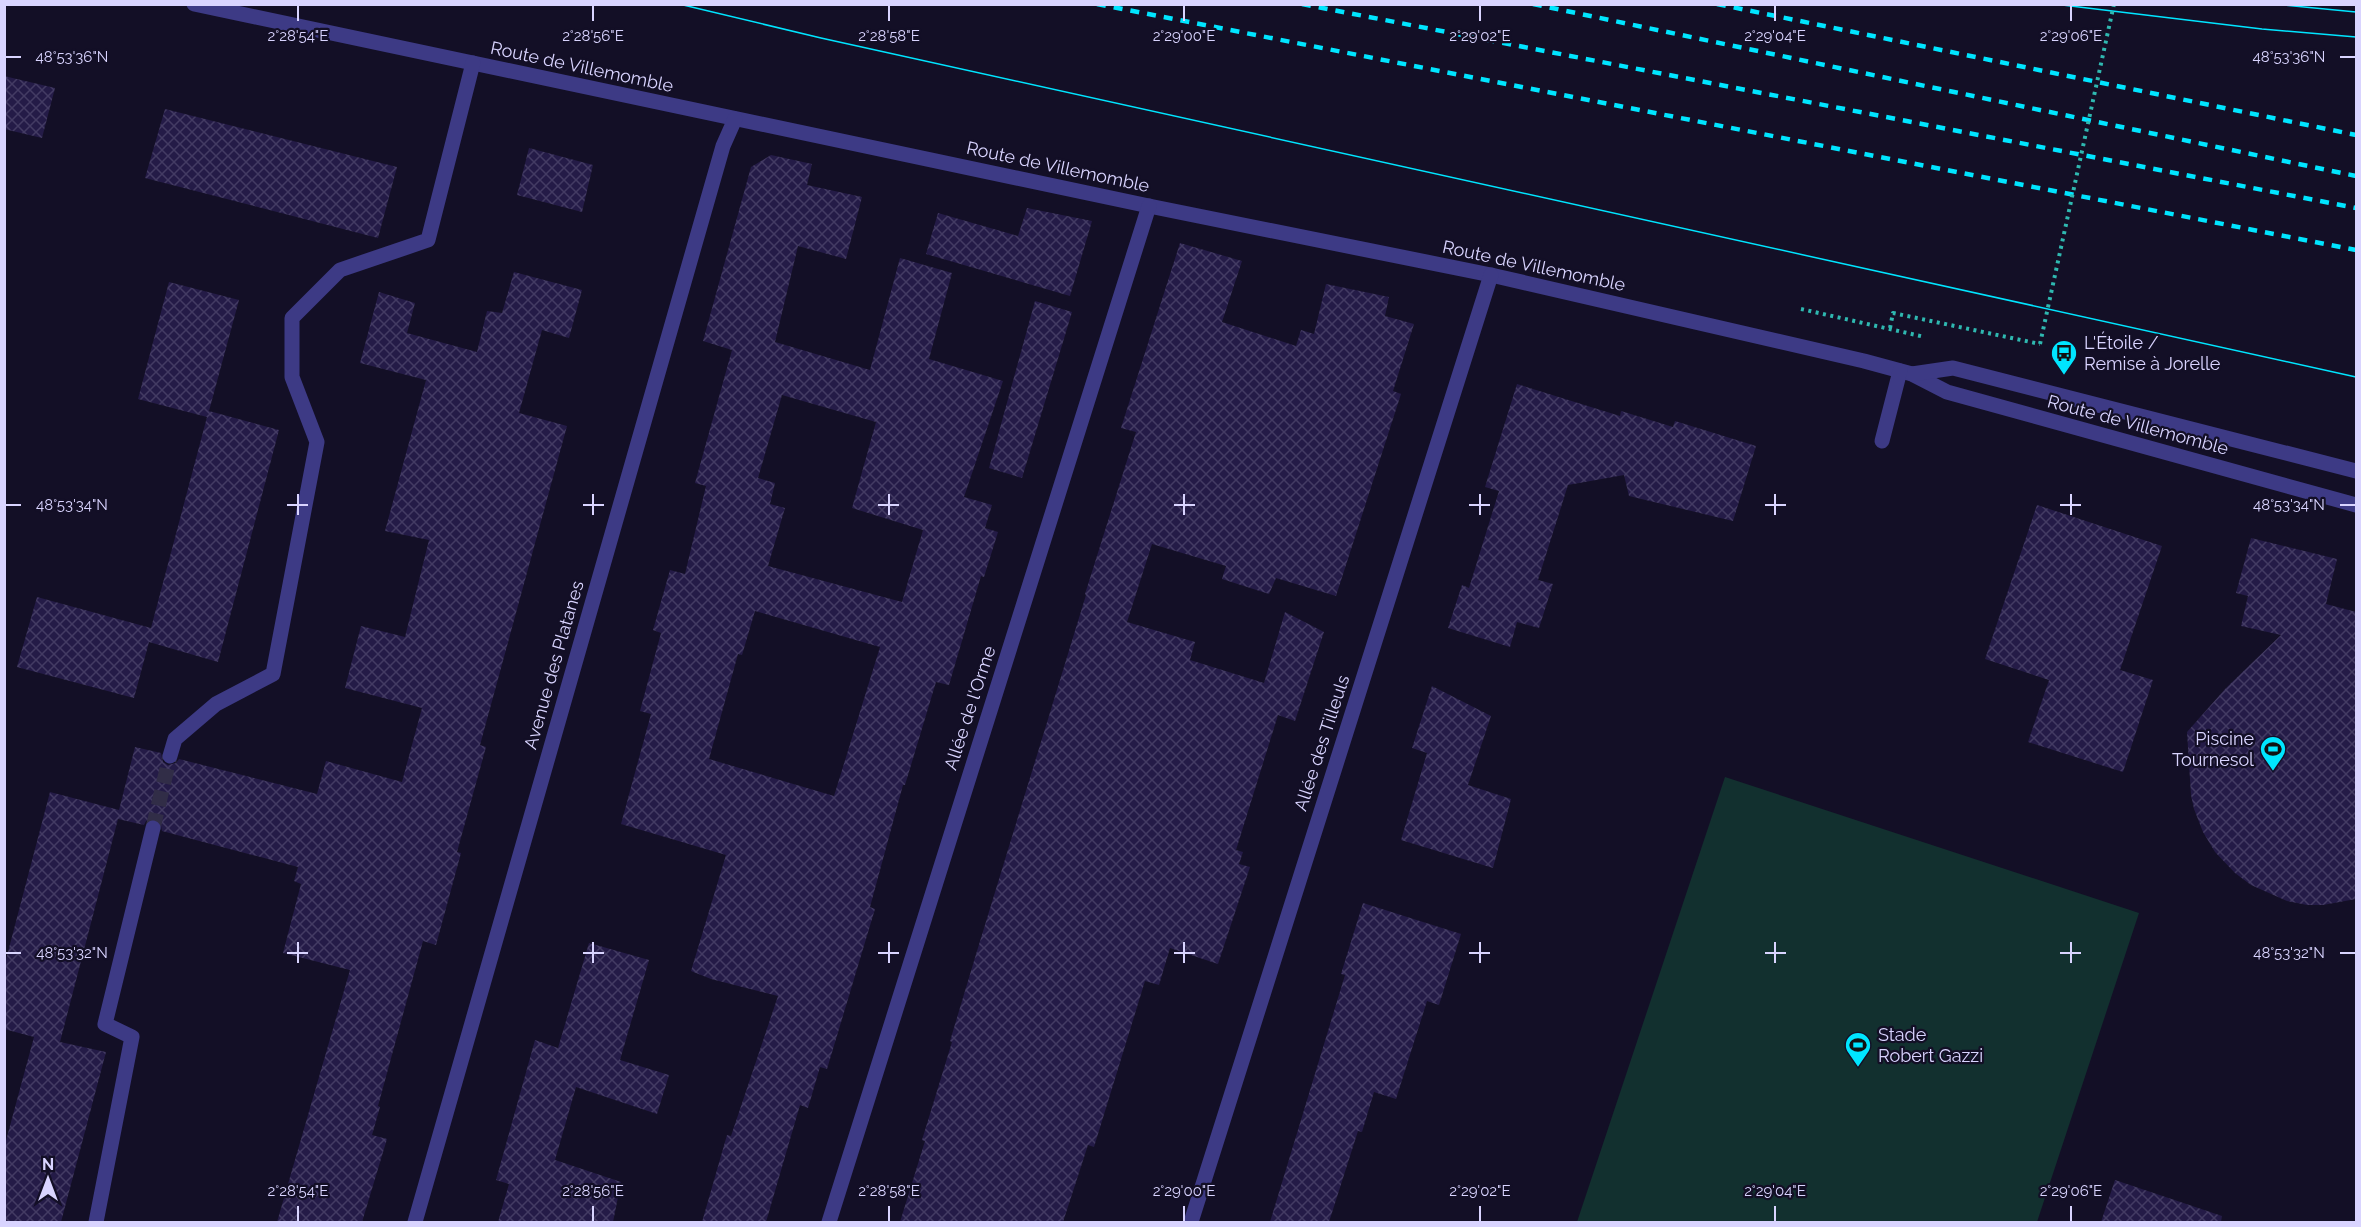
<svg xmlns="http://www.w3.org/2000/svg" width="2361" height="1227" viewBox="0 0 2361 1227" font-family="Raleway,sans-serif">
<defs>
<pattern id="building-cross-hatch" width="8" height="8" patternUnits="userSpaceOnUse" patternTransform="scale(1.5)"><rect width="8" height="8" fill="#241b47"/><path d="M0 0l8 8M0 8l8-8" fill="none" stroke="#433b63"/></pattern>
</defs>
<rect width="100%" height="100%" fill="#130f26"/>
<!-- pitch -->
<polygon fill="#12302f" points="1725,777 2139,913 2037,1222 1577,1222"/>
<!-- building -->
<g fill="url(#building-cross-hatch)" fill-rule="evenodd">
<polygon points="4,76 55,88 42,138 4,129"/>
<polygon points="165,109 397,167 378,238 145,178"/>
<polygon points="529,148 593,165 582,212 517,195"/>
<path d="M771,155L812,164L807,185L862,197L846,259L798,246L775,342L870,370L900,258L952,273L929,359L1003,381L964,497L992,505L985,528L998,532L984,577L981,576L949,685L936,682L905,785H903L870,907L875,909L827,1069L820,1067L808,1108L800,1105L766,1222H702L727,1135L731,1136L778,996L711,979L691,971L726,855L621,824L651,714L640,711L661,633L653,630L670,570L685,574L706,486L695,483L732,350L703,341L751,167ZM782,395L876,422L852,508L923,530L902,602L768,566L785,508L770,504L775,483L758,478ZM755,611L880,647L834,796L709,759L738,654L742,655Z"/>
<polygon points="1027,208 1092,221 1070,296 926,254 938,213 1018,236"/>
<polygon points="1180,243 1242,261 1222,322 1296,346 1301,330 1314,334 1326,284 1389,297 1385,316 1414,324 1393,391 1401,394 1336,596 1276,578 1269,594 1222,579 1226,566 1152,544 1127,622 1195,642 1190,660 1264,683 1285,612 1324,632 1295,721 1278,715 1236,850 1243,852 1239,864 1250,867 1218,964 1170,948 1159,985 1145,981 1094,1147 1088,1145 1063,1222 900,1222 925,1141 922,1140 952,1042 950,1041 977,951 1086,595 1085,594 1136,432 1121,428"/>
<polygon points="514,272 582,290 569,338 542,330 519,413 567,426 480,745 486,747 457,852 461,853 436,945 423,941 378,1106 380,1107 372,1135 387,1139 362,1222 277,1222 350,970 283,953 301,884 294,881 298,867 162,831 160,821 155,818 146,821 144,825 118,819 60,1042 106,1052 61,1222 4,1222 4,1148 34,1037 4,1029 4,967 50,792 119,810 135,747 161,753 163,762 168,765 176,763 179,759 317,794 326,761 402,782 422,708 345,688 361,626 405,637 429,540 385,531 426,380 360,363 379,292 415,303 407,333 477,352 487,311 502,313"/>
<polygon points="169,282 239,300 209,411 279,430 218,662 149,642 134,698 17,667 37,597 151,628 207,417 138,399"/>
<polygon points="1035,301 1072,312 1022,478 989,468"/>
<polygon points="1517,384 1620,416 1621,411 1673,427 1675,421 1756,446 1733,521 1629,496 1624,475 1568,485 1538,580 1553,584 1539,628 1517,622 1510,647 1448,628 1462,585 1469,588 1499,491 1485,487"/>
<polygon points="2037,505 2162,546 2120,670 2153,680 2123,772 2028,742 2049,680 1985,659"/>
<polygon points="2251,538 2337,559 2326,604 2356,612 2356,899 2323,905 2307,905 2287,901 2251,885 2235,873 2215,852 2203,832 2194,809 2191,795 2187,732 2226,688 2281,635 2241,626 2248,596 2236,593"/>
<polygon points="1432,686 1491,716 1468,785 1511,799 1493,868 1401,840 1427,753 1412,748"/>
<polygon points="1363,903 1461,934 1439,1005 1427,1001 1396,1099 1374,1092 1362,1132 1358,1131 1329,1222 1270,1222 1345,975 1341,974"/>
<polygon points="589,943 649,960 620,1060 669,1075 657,1114 576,1087 555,1160 621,1182 613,1222 498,1222 509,1184 496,1180 535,1040 558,1048"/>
<polygon points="2115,1180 2222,1216 2221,1222 2101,1222"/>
</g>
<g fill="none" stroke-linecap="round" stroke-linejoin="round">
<!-- minor-tunnel -->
<polyline stroke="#312d47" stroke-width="15" stroke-dasharray="15 8" stroke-linecap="butt" points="153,828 170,756"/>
<!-- path -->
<g stroke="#2fb8b0" stroke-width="4" stroke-dasharray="3 4.5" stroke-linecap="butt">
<polyline points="1801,309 1925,337"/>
<polyline points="1890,328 1893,313 2040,344"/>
</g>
<!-- minor -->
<g stroke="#3d3a85" stroke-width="15">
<polyline points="194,4 1149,206 1491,275 1864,361 1912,374 1947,392 2356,505"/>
<polyline points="1912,374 1953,368 2356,471"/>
<polyline points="1882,441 1900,371"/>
<polyline points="170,756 175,739 216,704 273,674 317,442 292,377 292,318 340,270 428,240 473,63"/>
<polyline points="96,1222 132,1037 105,1024 153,828"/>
<polyline points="415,1222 723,146 735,119"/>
<polyline points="829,1222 1149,206"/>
<polyline points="1191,1222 1491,275"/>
</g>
<!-- tram -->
<g stroke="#00e5ff" stroke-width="1.5">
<polyline points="679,4 821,38 2356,377"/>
<polyline points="2054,4 2262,29 2356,37"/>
<polyline points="2274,4 2356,12"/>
</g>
<!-- rail -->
<g stroke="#00e5ff" stroke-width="4.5" stroke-dasharray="9 8" stroke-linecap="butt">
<polyline points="1097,4 2356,250"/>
<polyline points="1302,4 2356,208"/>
<polyline points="1533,4 2356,176"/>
<polyline points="1717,4 2356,135"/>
</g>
<!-- path-bridge -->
<polyline stroke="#2fb8b0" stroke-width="4" stroke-dasharray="3 4.5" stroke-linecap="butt" points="2040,344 2114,4"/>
</g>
<!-- ticks -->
<path fill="none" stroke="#d9d4ff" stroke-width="2" d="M298,6V21M593,6V21M889,6V21M1184,6V21M1480,6V21M1775,6V21M2071,6V21M6,57H21M2340,57H2355M298,494V515M593,494V515M889,494V515M1184,494V515M1480,494V515M1775,494V515M2071,494V515M6,505H21M287,505H308M583,505H604M878,505H899M1174,505H1195M1469,505H1490M1765,505H1786M2060,505H2081M2340,505H2355M298,942V963M593,942V963M889,942V963M1184,942V963M1480,942V963M1775,942V963M2071,942V963M6,953H21M287,953H308M583,953H604M878,953H899M1174,953H1195M1469,953H1490M1765,953H1786M2060,953H2081M2340,953H2355M298,1206V1221M593,1206V1221M889,1206V1221M1184,1206V1221M1480,1206V1221M1775,1206V1221M2071,1206V1221"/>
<!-- icons -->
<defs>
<g id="bus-pin" transform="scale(1.35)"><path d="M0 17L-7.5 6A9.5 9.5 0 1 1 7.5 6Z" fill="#00e5ff" stroke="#130f26"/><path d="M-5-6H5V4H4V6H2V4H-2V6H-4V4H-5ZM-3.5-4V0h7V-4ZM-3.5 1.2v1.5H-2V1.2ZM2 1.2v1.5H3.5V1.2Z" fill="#111"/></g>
<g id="stadium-pin" transform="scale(1.35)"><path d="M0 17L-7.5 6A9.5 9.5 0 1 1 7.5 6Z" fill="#00e5ff" stroke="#130f26"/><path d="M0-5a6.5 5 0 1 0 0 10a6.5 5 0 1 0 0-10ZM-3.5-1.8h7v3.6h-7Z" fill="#111"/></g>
</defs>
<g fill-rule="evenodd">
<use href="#bus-pin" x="2064" y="353"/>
<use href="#stadium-pin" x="2273" y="749"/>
<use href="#stadium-pin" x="1858" y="1045"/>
</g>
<g text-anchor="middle" stroke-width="4.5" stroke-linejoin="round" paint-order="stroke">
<!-- street labels -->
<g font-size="18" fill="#d9d4ff" stroke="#130f26">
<text transform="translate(582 67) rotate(12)" y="6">Route de Villemomble</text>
<text transform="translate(1058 167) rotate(12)" y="6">Route de Villemomble</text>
<text transform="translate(1534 266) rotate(12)" y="6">Route de Villemomble</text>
<text transform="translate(2138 425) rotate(15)" y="6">Route de Villemomble</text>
<text transform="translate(554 665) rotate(-74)" y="6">Avenue des Platanes</text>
<text transform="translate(970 708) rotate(-72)" y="6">Allée de l'Orme</text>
<text transform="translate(1322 743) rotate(-72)" y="6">Allée des Tilleuls</text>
</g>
<!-- poi labels -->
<g font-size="18" fill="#d9d4ff" stroke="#130f26" text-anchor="start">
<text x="2084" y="349">L'Étoile /<tspan x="2084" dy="21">Remise à Jorelle</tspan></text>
<text x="2254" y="745" text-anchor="end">Piscine<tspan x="2254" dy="21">Tournesol</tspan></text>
<text x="1878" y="1041">Stade<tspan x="1878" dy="21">Robert Gazzi</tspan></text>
</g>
</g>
<g font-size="15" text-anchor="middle" fill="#d9d4ff" stroke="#130f26" stroke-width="4.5" stroke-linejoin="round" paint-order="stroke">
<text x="298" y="41">2°28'54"E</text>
<text x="593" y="41">2°28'56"E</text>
<text x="889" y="41">2°28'58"E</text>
<text x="1184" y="41">2°29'00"E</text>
<text x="1480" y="41">2°29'02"E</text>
<text x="1775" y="41">2°29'04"E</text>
<text x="2071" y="41">2°29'06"E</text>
<text x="72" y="62">48°53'36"N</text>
<text x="2289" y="62">48°53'36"N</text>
<text x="72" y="510">48°53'34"N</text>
<text x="2289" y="510">48°53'34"N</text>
<text x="72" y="958">48°53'32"N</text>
<text x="2289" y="958">48°53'32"N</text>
<text x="298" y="1196">2°28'54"E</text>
<text x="593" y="1196">2°28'56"E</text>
<text x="889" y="1196">2°28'58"E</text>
<text x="1184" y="1196">2°29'00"E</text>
<text x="1480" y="1196">2°29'02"E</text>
<text x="1775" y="1196">2°29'04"E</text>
<text x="2071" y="1196">2°29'06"E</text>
</g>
<!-- border -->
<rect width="2361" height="1227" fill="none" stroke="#d9d4ff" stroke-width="12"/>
<!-- north arrow -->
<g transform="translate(48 1179)" stroke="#130f26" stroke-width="4.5" paint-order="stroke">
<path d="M0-4.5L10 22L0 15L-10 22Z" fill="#d9d4ff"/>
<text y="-9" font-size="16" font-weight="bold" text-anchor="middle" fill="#d9d4ff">N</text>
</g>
</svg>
